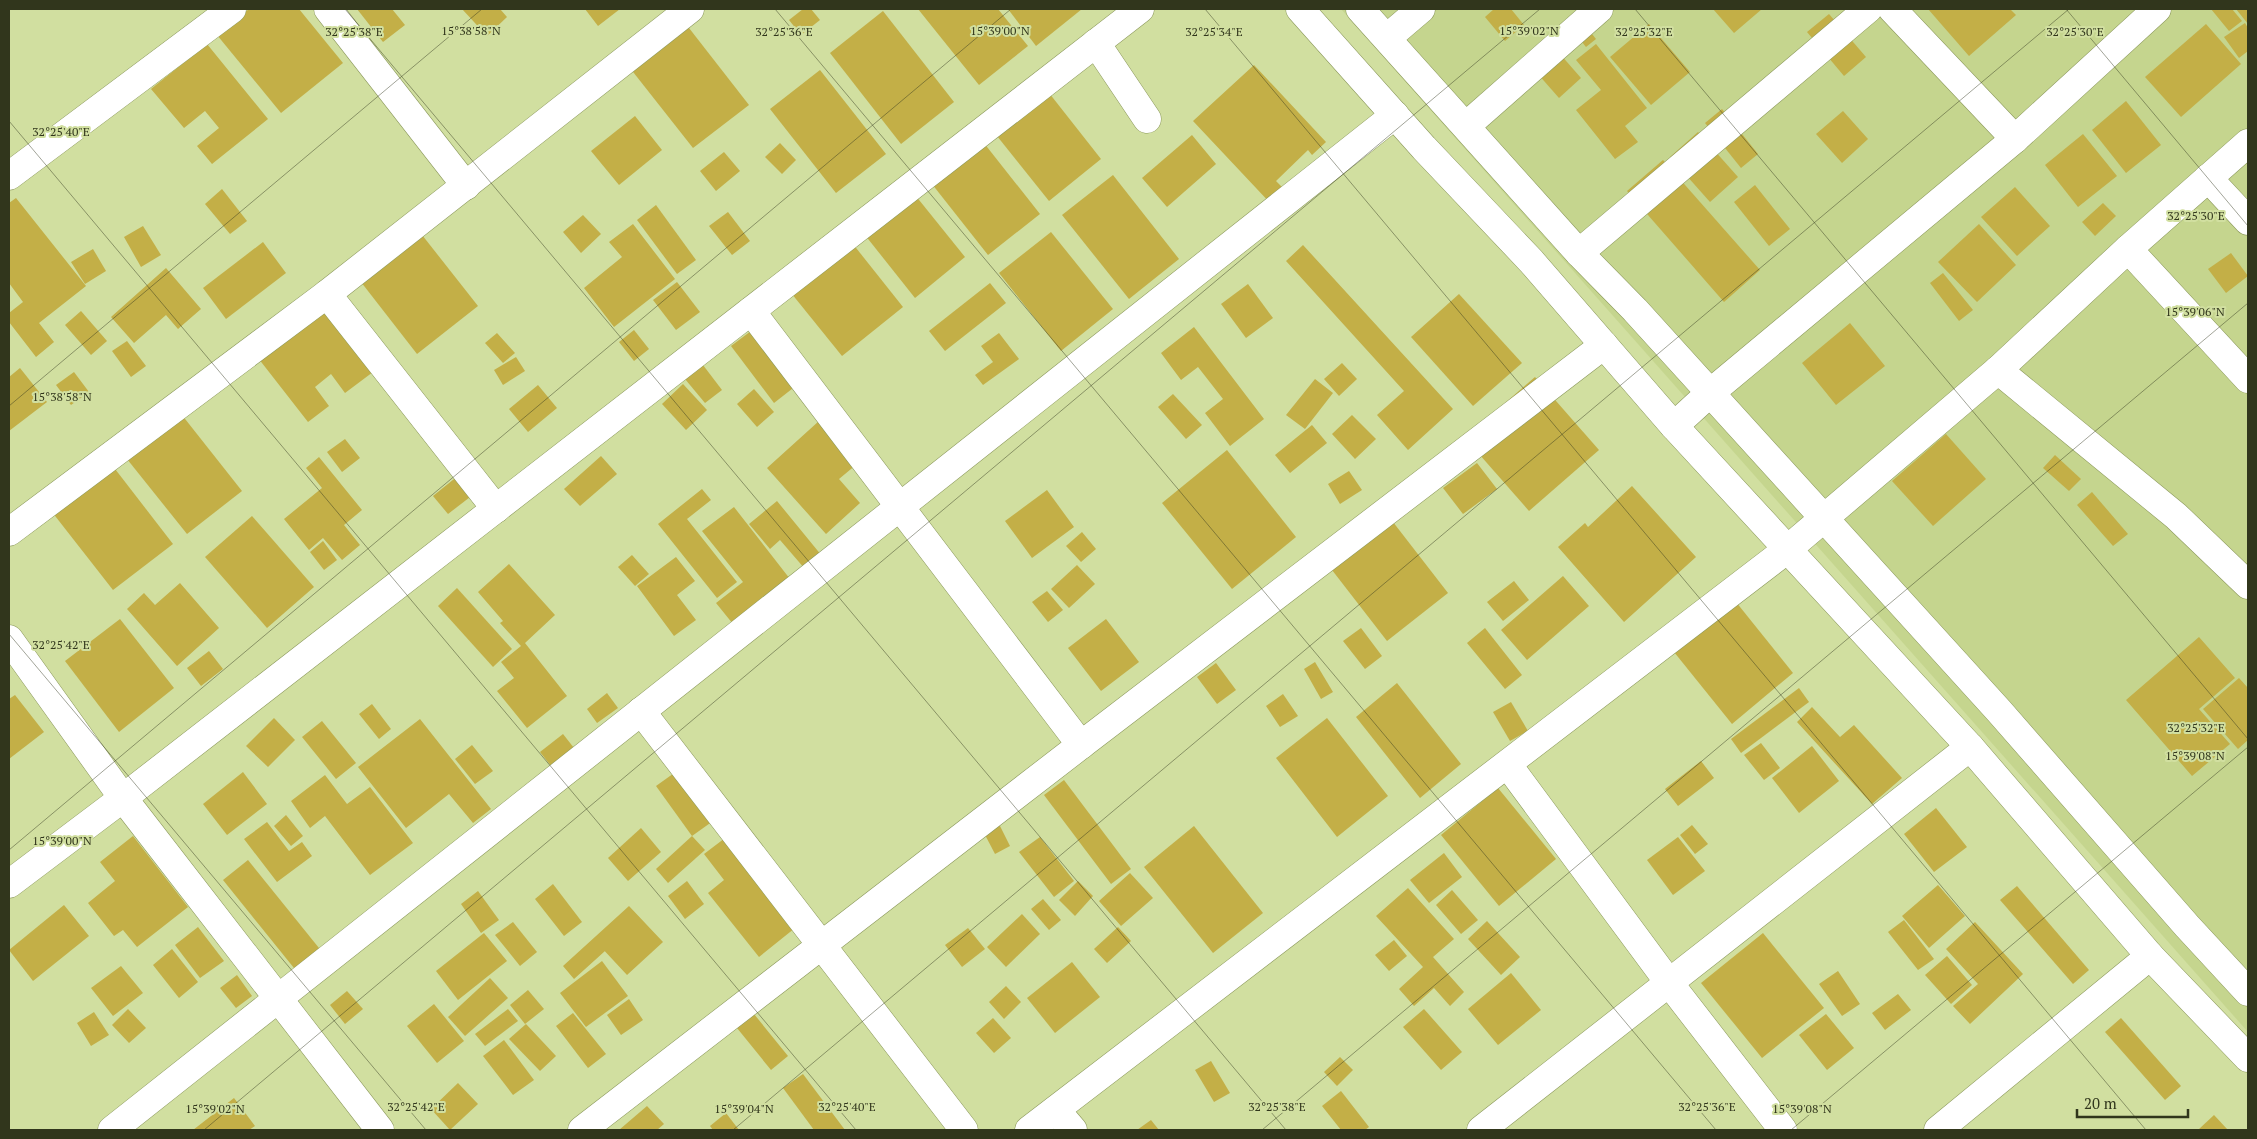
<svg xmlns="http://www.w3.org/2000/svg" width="2257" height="1139" viewBox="0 0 2257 1139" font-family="'PT Serif',serif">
<rect width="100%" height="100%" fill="#d1dfa0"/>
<!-- built -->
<polygon fill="#c5d58e" points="1341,9 2248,9 2248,1032"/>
<!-- building -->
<g fill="#c3af47">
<polygon points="249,9 299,9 343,63 281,113 217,35"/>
<polygon points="357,9 392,9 405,25 383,42"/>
<polygon points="462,9 500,9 507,17 487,36"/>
<polygon points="585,9 620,9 598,26"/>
<polygon points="803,9 811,9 820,20 801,35 789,20"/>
<polygon points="918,9 998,9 1028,46 979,85"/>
<polygon points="1008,9 1082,9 1036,46"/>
<polygon points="1494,9 1511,9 1524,25 1505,41 1485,17"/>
<polygon points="1713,9 1762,9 1734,33"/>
<polygon points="1928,9 2010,9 2016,15 1969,56"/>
<polygon points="2211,9 2232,9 2242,21 2229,31"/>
<polygon points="2236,9 2248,9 2248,24"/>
<polygon points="883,11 954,102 901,144 830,53"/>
<polygon points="1829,14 1866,57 1844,76 1807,32"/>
<polygon points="682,19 749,105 693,148 626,63"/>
<polygon points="1580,19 1596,39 1586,47 1570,27"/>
<polygon points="2245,23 2248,28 2248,51 2239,58 2224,37"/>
<polygon points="1649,24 1690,72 1651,105 1610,57"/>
<polygon points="2206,24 2241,64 2181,117 2145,77"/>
<polygon points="207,44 268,119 212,164 197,146 219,128 205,111 184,128 151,89"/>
<polygon points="1596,44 1647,108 1625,126 1638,142 1615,159 1576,110 1601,90 1576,60"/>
<polygon points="1553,46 1581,78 1559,98 1530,65"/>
<polygon points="1254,65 1326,142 1312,155 1308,150 1276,181 1287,192 1272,205 1193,121"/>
<polygon points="820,70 886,154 836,193 770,109"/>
<polygon points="1042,84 1101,159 1049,201 989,126"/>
<polygon points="2126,101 2161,145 2126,173 2092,130"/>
<polygon points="1722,109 1758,154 1741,168 1705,123"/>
<polygon points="1843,111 1868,139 1842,163 1816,134"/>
<polygon points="635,116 662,150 619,185 591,151"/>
<polygon points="1698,132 1738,177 1710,202 1670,157"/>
<polygon points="2083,134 2117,176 2078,207 2045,165"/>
<polygon points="1192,135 1216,164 1167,207 1142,178"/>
<polygon points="980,138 1040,214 988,255 928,179"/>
<polygon points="780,143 796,160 782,174 765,157"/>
<polygon points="724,152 740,171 716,191 700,171"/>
<polygon points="1663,160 1760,270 1724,302 1627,191"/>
<polygon points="1113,175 1179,259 1129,299 1062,215"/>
<polygon points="907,185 965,257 915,298 857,225"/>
<polygon points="1755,185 1790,229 1769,246 1734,202"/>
<polygon points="2015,187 2050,226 2017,256 1981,217"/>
<polygon points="222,189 247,221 230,234 205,204"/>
<polygon points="16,198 86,286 39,323 54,342 36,357 9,322 9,313 23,302 9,283 9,203"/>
<polygon points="2103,203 2116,216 2095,236 2082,222"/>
<polygon points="656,205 696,260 677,274 637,220"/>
<polygon points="728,212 750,241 732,255 709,226"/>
<polygon points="583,215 601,234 581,253 563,232"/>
<polygon points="633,224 675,279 614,327 584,288 622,257 609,242"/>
<polygon points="1979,224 2016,265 1977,302 1938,262"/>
<polygon points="143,226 161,255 141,267 124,237"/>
<polygon points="415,226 478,306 417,354 354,273"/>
<polygon points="841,229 903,307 842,356 779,278"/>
<polygon points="1051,232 1113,309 1061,351 999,273"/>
<polygon points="263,242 286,273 226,319 203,288"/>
<polygon points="1303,245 1453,409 1408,450 1377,415 1404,391 1286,261"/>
<polygon points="93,249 106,271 85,284 71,262"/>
<polygon points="2231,253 2248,276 2226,293 2208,269"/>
<polygon points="166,268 201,309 178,329 166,315 134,343 111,317"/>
<polygon points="1943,273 1973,310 1959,321 1930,283"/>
<polygon points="677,282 700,312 676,330 653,300"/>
<polygon points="990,283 1006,303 945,351 929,331"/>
<polygon points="1248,284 1273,318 1246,338 1221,304"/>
<polygon points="313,294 373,372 345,393 331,374 315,387 329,406 308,422 248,345"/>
<polygon points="1459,294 1522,363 1473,406 1411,337"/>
<polygon points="81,311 107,341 91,355 65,325"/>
<polygon points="1850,323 1885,366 1836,405 1802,363"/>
<polygon points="1194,327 1264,419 1230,446 1205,413 1223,399 1198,367 1181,380 1161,353"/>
<polygon points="755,328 797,385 774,403 731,346"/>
<polygon points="634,330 649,349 634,361 619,342"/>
<polygon points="497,333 515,353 503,363 485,343"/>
<polygon points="999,333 1019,359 983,385 975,375 993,362 981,346"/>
<polygon points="127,341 146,366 131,377 112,351"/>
<polygon points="516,357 525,371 503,385 494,370"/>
<polygon points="1342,363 1357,379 1339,396 1324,379"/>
<polygon points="703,365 722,390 705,403 685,379"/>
<polygon points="20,368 47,402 9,431 9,377"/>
<polygon points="74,372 89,392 71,405 56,385"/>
<polygon points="1535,377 1599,450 1529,511 1465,438"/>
<polygon points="1315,379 1333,393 1305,429 1286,415"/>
<polygon points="683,384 707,410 686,430 662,404"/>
<polygon points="538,385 557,408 528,432 509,409"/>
<polygon points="754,389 774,412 757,427 737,404"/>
<polygon points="1173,394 1202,425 1186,439 1158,407"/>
<polygon points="178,410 242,491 187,534 123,454"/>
<polygon points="1352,415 1376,439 1355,459 1332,434"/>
<polygon points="819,421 857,464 839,479 860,503 826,534 767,468"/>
<polygon points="1312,425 1327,443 1290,473 1275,455"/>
<polygon points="1946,434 1986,479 1933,526 1892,481"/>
<polygon points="345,439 360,458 342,472 327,452"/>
<polygon points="1227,450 1296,537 1232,589 1162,503"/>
<polygon points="2055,455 2081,479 2069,491 2043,468"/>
<polygon points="601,456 617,474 580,506 564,489"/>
<polygon points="319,457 362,510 344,525 360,545 342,560 323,538 309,550 284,519 322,488 306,468"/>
<polygon points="1477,463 1497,489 1463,514 1443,488"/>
<polygon points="112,465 173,544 113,590 52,512"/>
<polygon points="1349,471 1362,490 1340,504 1328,484"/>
<polygon points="459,475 474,494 448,514 433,496"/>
<polygon points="1632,486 1696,557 1624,622 1558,547 1585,523 1588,527"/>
<polygon points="702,489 711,500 687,519 737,582 717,598 658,524"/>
<polygon points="1047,490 1074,527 1032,558 1005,521"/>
<polygon points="2092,492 2128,534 2113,546 2077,505"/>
<polygon points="777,501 822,556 805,569 780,540 770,549 749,524"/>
<polygon points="734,507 790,579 733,624 716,603 743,582 702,531"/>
<polygon points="252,516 314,587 267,628 205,557"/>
<polygon points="1393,522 1448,593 1387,641 1332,570"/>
<polygon points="1082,532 1096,549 1081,562 1066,546"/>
<polygon points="323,541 337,560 324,570 310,552"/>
<polygon points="632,555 649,574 635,586 618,567"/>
<polygon points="676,557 695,581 677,595 696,620 674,636 637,586"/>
<polygon points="509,564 555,615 525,643 567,696 527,728 497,691 514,678 501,662 521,646 500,623 503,621 478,592"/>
<polygon points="1077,565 1095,584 1069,608 1051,589"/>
<polygon points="1563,576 1589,606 1527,660 1501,630"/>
<polygon points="1514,581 1529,600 1503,621 1487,602"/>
<polygon points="180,583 219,628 177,666 127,609 144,593 155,605"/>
<polygon points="457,588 512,649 493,667 438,606"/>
<polygon points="1047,591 1063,610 1048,622 1032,602"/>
<polygon points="1732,597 1793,673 1732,724 1670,647"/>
<polygon points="120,619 174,688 119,732 65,661"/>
<polygon points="1106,619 1139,662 1101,691 1068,648"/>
<polygon points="1361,628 1382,656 1365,669 1343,641"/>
<polygon points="1485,628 1522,675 1505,689 1467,643"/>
<polygon points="2199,637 2235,678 2199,709 2230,744 2192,776 2126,700"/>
<polygon points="209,651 223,669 201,686 187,668"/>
<polygon points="1315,662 1333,692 1321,699 1304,669"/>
<polygon points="1216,663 1236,690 1217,704 1197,677"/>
<polygon points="2239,678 2248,688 2248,740 2238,749 2203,709"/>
<polygon points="1397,683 1461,764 1420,798 1356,717"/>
<polygon points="1799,688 1809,702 1741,753 1731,739"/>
<polygon points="607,693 618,708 597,723 587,709"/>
<polygon points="1283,694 1298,716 1280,727 1266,706"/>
<polygon points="15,695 44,732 9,759 9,699"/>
<polygon points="1511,702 1528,731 1510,741 1493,712"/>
<polygon points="372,704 391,729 379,739 359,714"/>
<polygon points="1812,707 1840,737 1854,725 1902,778 1872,804 1797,722"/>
<polygon points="274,718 295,740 268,767 246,746"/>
<polygon points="1327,718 1388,796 1337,837 1276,758"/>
<polygon points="420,719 491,809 473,823 449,794 406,828 358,767"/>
<polygon points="322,721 356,763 336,779 302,737"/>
<polygon points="563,734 574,748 551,766 540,752"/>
<polygon points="1761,743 1780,768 1764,780 1744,755"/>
<polygon points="472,745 493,771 475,784 455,759"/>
<polygon points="1812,746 1839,781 1799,813 1772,778"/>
<polygon points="1701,761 1714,778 1678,806 1665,789"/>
<polygon points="677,771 713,821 692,836 656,786"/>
<polygon points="243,772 267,804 227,835 203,804"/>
<polygon points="325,775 347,804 370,787 413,843 370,875 325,816 310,828 291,801"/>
<polygon points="1064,780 1131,869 1111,884 1044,795"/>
<polygon points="1498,788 1556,859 1499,906 1441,835"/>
<polygon points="1936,808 1967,847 1934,872 1904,834"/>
<polygon points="286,815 303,836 291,846 274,826"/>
<polygon points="267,822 289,851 302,842 312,856 277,882 244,839"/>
<polygon points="999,824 1010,846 995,854 983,831"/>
<polygon points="1692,825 1708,844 1695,854 1680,835"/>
<polygon points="1194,826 1263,913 1213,953 1144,867"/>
<polygon points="641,828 661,852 628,881 608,858"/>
<polygon points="729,835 800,924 759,957 708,893 724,880 704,854"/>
<polygon points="133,836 188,907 137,947 123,930 114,936 88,903 115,881 100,862"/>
<polygon points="692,836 705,850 668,883 656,869"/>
<polygon points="1040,837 1074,881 1054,897 1019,852"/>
<polygon points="1678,837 1705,871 1673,895 1647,860"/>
<polygon points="1444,853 1462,877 1429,903 1410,880"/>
<polygon points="248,860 323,953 298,973 223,880"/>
<polygon points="1130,873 1153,898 1121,926 1099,901"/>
<polygon points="687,881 704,904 685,919 668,896"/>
<polygon points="1078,881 1093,896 1075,916 1059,900"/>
<polygon points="553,884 582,922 564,936 535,899"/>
<polygon points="1938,885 1965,916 1929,948 1902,916"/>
<polygon points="2017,886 2089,970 2073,984 2000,900"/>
<polygon points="1408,888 1454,939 1433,957 1464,992 1450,1006 1434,988 1414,1006 1399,989 1423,967 1376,916"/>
<polygon points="1452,890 1478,920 1461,934 1436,905"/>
<polygon points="478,891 499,920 481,933 461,904"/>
<polygon points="1043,899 1061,920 1049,930 1031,909"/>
<polygon points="64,905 89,936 33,981 9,950"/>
<polygon points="629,906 663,942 627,975 600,946 605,951 574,979 563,966"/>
<polygon points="1022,914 1040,934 1006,967 987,947"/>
<polygon points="1904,920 1934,959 1918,970 1888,932"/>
<polygon points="1487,921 1520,957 1501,975 1468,939"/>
<polygon points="513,922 537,952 520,966 495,935"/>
<polygon points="1975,922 2023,974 1970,1024 1953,1006 1978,984 1946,949"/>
<polygon points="198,927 224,961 200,978 175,945"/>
<polygon points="1118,927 1131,941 1107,963 1094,949"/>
<polygon points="968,928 985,949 962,967 945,945"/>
<polygon points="484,933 507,961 458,1000 436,971"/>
<polygon points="1763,933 1824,1008 1762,1058 1701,983"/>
<polygon points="1394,940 1407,956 1389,971 1375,955"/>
<polygon points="172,949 198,982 179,998 153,965"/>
<polygon points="1947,956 1972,985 1951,1004 1925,975"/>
<polygon points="602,961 628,996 586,1027 560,993"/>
<polygon points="1072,962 1100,997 1055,1033 1027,998"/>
<polygon points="121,966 143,993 113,1016 91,988"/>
<polygon points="1838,971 1860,1004 1842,1016 1819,984"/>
<polygon points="1511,973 1541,1010 1498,1045 1468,1009"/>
<polygon points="237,975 252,996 236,1008 220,988"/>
<polygon points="490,978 508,998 465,1036 448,1017"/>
<polygon points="1006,986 1021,1002 1004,1019 989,1002"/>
<polygon points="528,990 544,1009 525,1024 510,1005"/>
<polygon points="347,991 363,1009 345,1024 330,1005"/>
<polygon points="1898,994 1911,1010 1885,1030 1872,1013"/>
<polygon points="629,999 643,1020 621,1035 607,1015"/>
<polygon points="434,1004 464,1041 437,1063 407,1026"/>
<polygon points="128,1009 146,1028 129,1043 112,1025"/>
<polygon points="508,1009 518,1021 485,1046 475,1034"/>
<polygon points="1424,1009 1462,1052 1441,1070 1403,1027"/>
<polygon points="94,1012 109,1035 91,1046 77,1023"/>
<polygon points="573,1013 606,1054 588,1068 556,1026"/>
<polygon points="754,1014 788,1056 771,1070 737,1028"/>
<polygon points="1826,1014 1854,1048 1827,1070 1799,1035"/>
<polygon points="993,1018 1011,1038 994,1053 976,1033"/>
<polygon points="2121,1018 2181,1086 2165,1100 2105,1032"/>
<polygon points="526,1024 556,1056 540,1071 509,1039"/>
<polygon points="504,1040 534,1080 513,1095 483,1056"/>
<polygon points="1340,1057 1353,1070 1337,1086 1324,1072"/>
<polygon points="1211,1061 1230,1093 1214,1102 1195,1070"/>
<polygon points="803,1074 845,1130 814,1130 783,1088"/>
<polygon points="458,1083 478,1104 450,1130 431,1109"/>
<polygon points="1341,1091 1369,1127 1365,1130 1341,1130 1322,1106"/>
<polygon points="234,1098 255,1126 249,1130 193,1130"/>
<polygon points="647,1106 664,1124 657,1130 619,1130"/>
<polygon points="726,1113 739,1130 713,1130 710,1126"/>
<polygon points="2214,1115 2228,1130 2198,1130"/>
<polygon points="1151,1120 1159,1130 1137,1130"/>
</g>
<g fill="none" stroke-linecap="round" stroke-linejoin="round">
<!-- minor casing -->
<g stroke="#8b985b" stroke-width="29">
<g id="minor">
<polyline points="328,9 466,186"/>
<polyline points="1300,9 1424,148 1531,261 1674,426 1970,747 2150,956 2248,1058"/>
<polyline points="1360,9 1579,253 1635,310 1999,711 2187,926 2248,992"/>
<polyline points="1892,9 2015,139"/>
<polyline points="1387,38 1421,9"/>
<polyline points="1096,43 1147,119"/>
<polyline points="1466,126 1599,9"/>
<polyline points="9,176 232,9"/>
<polyline points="2208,178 2248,221"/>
<polyline points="2128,249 2248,379"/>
<polyline points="1579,253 1868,9"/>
<polyline points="327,294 496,509"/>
<polyline points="751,311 1081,745"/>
<polyline points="1998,370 2176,516 2248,585"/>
<polyline points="1674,426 1710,393 2015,139 2157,9"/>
<polyline points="9,532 327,294 690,9"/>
<polyline points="9,639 123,798 380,1130"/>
<polyline points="641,711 964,1130"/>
<polyline points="1508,765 1670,984 1783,1130"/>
<polyline points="9,884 123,798 1140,9"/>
<polyline points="1056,1110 1073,1130"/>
<polyline points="112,1130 1395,115"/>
<polyline points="582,1130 1081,745 1604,345"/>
<polyline points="1029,1130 1789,548 1998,370 2128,249 2248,143"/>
<polyline points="1481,1130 1970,747"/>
<polyline points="1938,1130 2150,956"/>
</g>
</g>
<!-- minor -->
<use href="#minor" stroke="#fff" stroke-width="28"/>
</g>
<!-- ticks -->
<path fill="none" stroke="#31361c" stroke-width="1" stroke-opacity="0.45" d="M345,9L1286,1130M775,9L1716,1130M1205,9L2146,1130M1635,9L2248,739M2066,9L2248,226M9,121L856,1130M9,406L482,9M9,634L426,1130M9,850L1011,9M204,1130L1540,9M733,1130L2069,9M1262,1130L2248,303M1791,1130L2248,747"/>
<g font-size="12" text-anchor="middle" fill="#31361c" stroke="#d1dfa0" stroke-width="4" stroke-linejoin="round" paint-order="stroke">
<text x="471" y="35">15°38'58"N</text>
<text x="1000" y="35">15°39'00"N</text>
<text x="1529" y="35">15°39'02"N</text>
<text x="2075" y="36">32°25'30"E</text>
<text x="354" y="36">32°25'38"E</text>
<text x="784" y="36">32°25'36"E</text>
<text x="1214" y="36">32°25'34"E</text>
<text x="1644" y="36">32°25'32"E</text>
<text x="61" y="136">32°25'40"E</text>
<text x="2196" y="220">32°25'30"E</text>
<text x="2195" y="316">15°39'06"N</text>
<text x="62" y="401">15°38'58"N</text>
<text x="61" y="649">32°25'42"E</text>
<text x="2196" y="732">32°25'32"E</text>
<text x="2195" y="760">15°39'08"N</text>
<text x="62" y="845">15°39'00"N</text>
<text x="416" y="1111">32°25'42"E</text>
<text x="847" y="1111">32°25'40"E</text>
<text x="1277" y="1111">32°25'38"E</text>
<text x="1707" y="1111">32°25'36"E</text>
<text x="215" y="1113">15°39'02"N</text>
<text x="744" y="1113">15°39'04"N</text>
<text x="1802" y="1113">15°39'08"N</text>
</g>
<!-- border -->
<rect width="2257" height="1139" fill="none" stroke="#31361c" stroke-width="20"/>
<!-- scale -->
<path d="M2077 1109v8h111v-8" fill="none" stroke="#31361c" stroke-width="2.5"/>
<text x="2084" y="1109" font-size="15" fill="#31361c" stroke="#d1dfa0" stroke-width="4" paint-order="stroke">20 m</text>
</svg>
